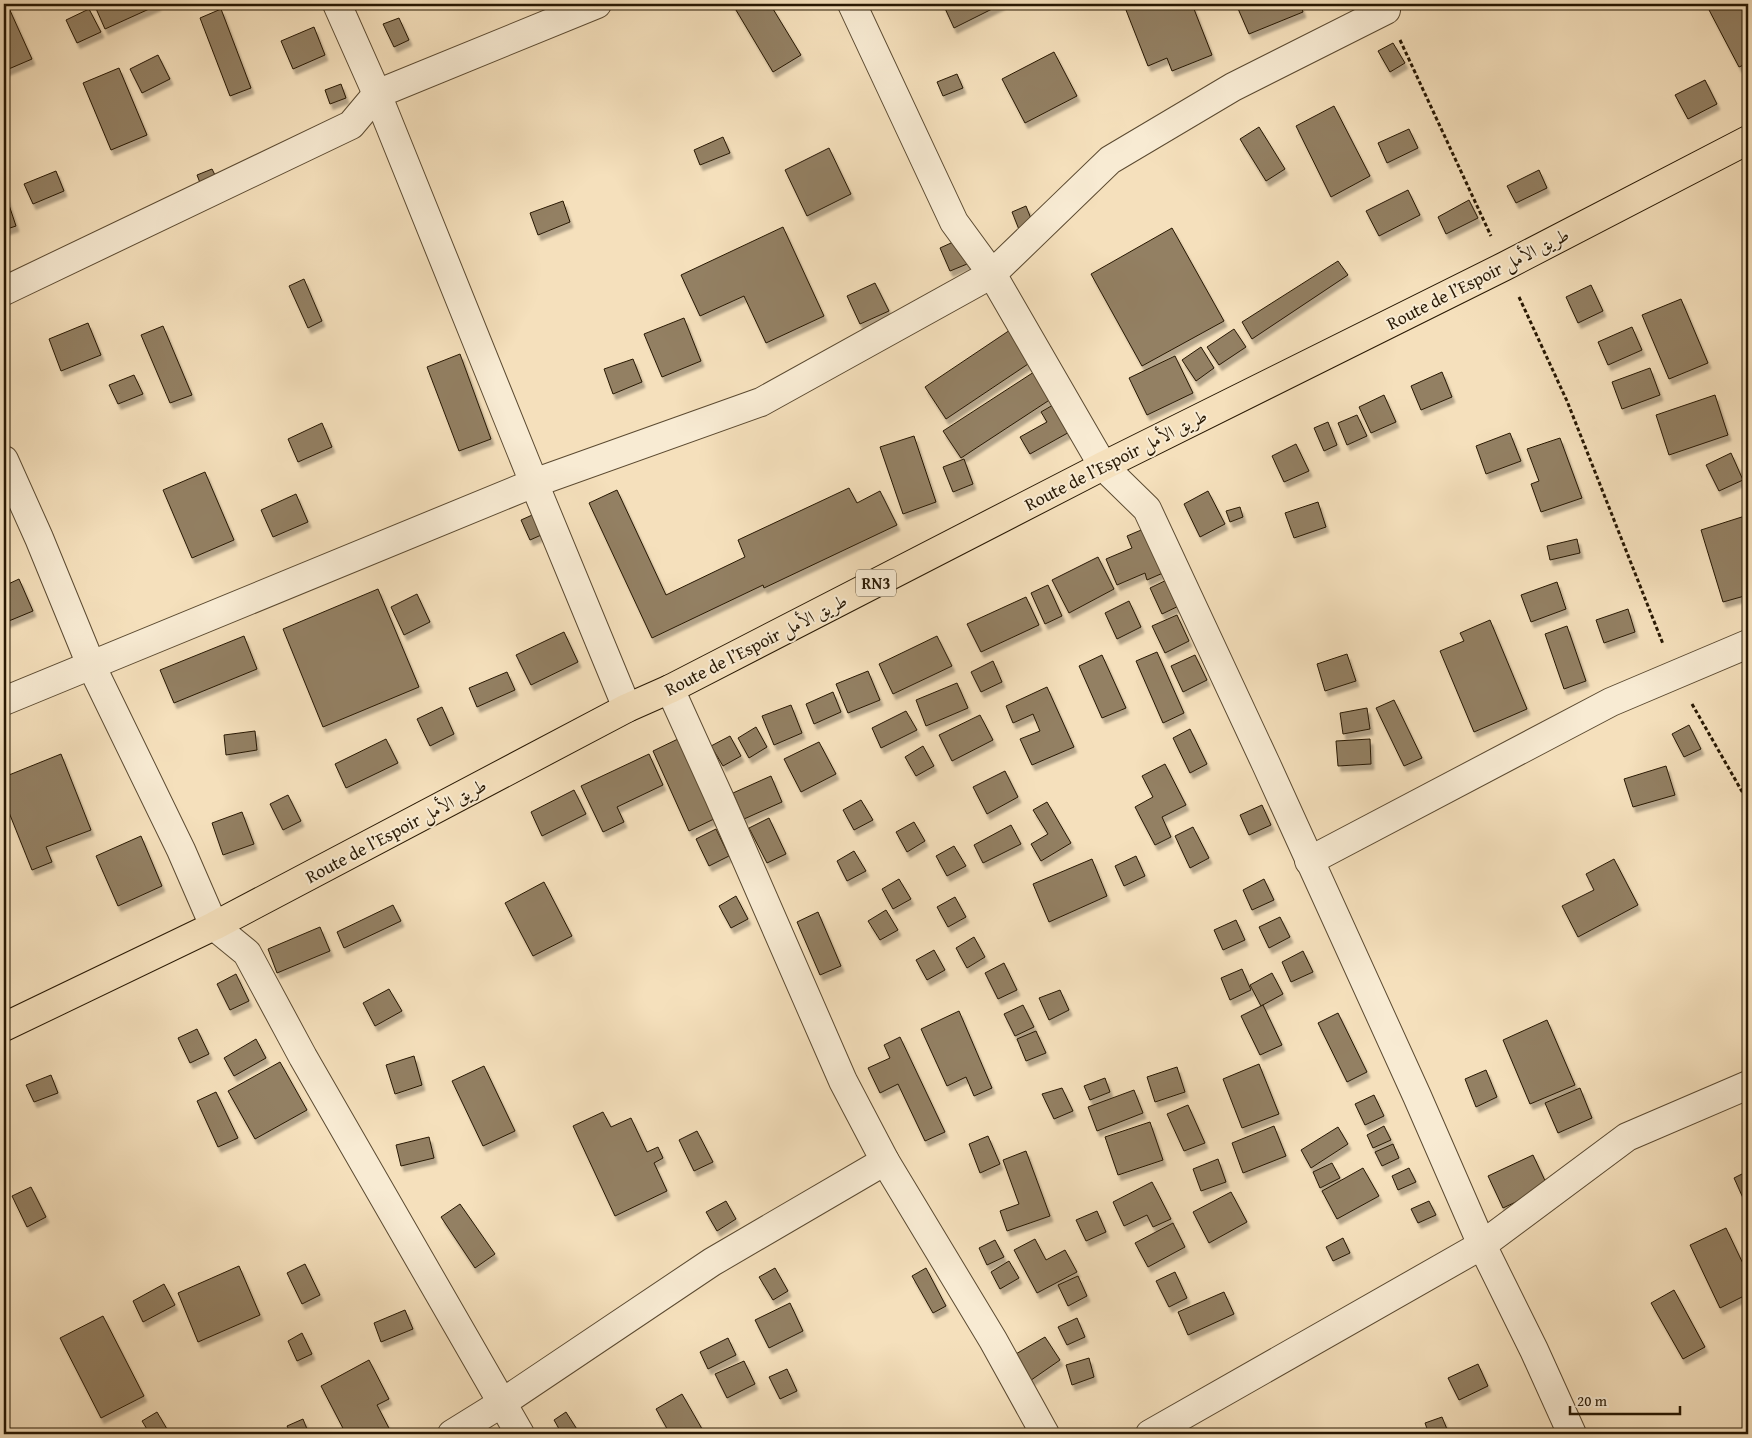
<svg xmlns="http://www.w3.org/2000/svg" width="1752" height="1438" viewBox="0 0 1752 1438" font-family="'Gentium Book Plus',Amiri,serif">
<defs>
<filter id="shadow"><feDropShadow dx="3" dy="5.5" stdDeviation="1" flood-color="#0004"/></filter>
</defs>
<rect width="100%" height="100%" fill="#f5e0bc"/>
<filter id="stains"><feTurbulence type="fractalNoise" baseFrequency=".004" numOctaves="4"/><feColorMatrix values="0 0 0 0 .2 0 0 0 0 .09 0 0 0 0 .02 0 0 0 .5 -.17"/></filter>
<radialGradient id="worn" r=".72"><stop offset=".6" stop-color="#630" stop-opacity="0"/><stop offset="1" stop-color="#630" stop-opacity=".3"/></radialGradient>
<!-- building -->
<g fill="#938063" stroke="#281803" filter="url(#shadow)">
<polygon points="94,4 158,4 158,5 105,29"/>
<polygon points="734,4 770,4 801,55 773,72 733,5"/>
<polygon points="943,4 1002,4 954,28"/>
<polygon points="1142,4 1192,4 1212,55 1172,71 1167,58 1148,66 1126,10"/>
<polygon points="1236,4 1300,4 1303,12 1249,34"/>
<polygon points="1716,4 1748,4 1748,63 1739,67 1708,8"/>
<polygon points="8,6 32,59 4,71 4,8"/>
<polygon points="89,9 101,32 77,43 66,20"/>
<polygon points="221,9 251,88 230,96 200,18"/>
<polygon points="399,18 409,40 394,47 383,24"/>
<polygon points="314,27 325,55 293,69 281,41"/>
<polygon points="1393,43 1405,63 1390,72 1378,51"/>
<polygon points="1054,52 1077,96 1025,123 1002,79"/>
<polygon points="158,55 170,79 142,93 130,69"/>
<polygon points="119,68 147,135 111,150 83,83"/>
<polygon points="957,74 963,88 943,96 937,82"/>
<polygon points="1705,80 1717,104 1688,119 1675,95"/>
<polygon points="341,84 346,98 330,104 325,90"/>
<polygon points="1334,106 1370,176 1331,197 1296,126"/>
<polygon points="1259,127 1285,169 1266,181 1240,139"/>
<polygon points="1409,129 1418,148 1387,163 1378,143"/>
<polygon points="723,137 730,153 700,165 694,150"/>
<polygon points="829,148 851,194 807,216 785,170"/>
<polygon points="212,169 218,181 202,188 197,175"/>
<polygon points="1539,170 1547,188 1516,203 1507,186"/>
<polygon points="56,171 64,191 33,204 24,184"/>
<polygon points="4,190 16,226 4,230"/>
<polygon points="1408,190 1420,215 1379,236 1366,211"/>
<polygon points="1469,200 1478,218 1446,234 1438,217"/>
<polygon points="563,201 570,222 538,235 530,213"/>
<polygon points="1026,206 1034,226 1020,232 1012,212"/>
<polygon points="783,227 824,316 766,343 744,296 700,316 681,275"/>
<polygon points="1172,228 1224,321 1142,366 1091,274"/>
<polygon points="962,238 972,262 950,271 940,248"/>
<polygon points="1338,261 1348,275 1252,339 1242,322"/>
<polygon points="304,279 322,321 308,328 289,286"/>
<polygon points="875,283 889,311 860,324 847,296"/>
<polygon points="1591,285 1603,311 1578,323 1566,297"/>
<polygon points="1681,299 1708,363 1669,379 1642,315"/>
<polygon points="684,318 701,361 662,377 644,334"/>
<polygon points="88,323 101,355 61,371 49,339"/>
<polygon points="163,326 192,395 170,403 141,335"/>
<polygon points="1632,327 1642,350 1608,365 1598,342"/>
<polygon points="1013,328 1034,360 946,419 925,387"/>
<polygon points="1234,329 1246,347 1219,365 1207,347"/>
<polygon points="1201,347 1214,368 1196,381 1182,360"/>
<polygon points="460,354 491,439 459,451 427,367"/>
<polygon points="1175,356 1193,393 1147,415 1129,378"/>
<polygon points="633,359 642,382 613,394 604,369"/>
<polygon points="1650,368 1660,395 1622,409 1612,382"/>
<polygon points="1034,372 1051,399 961,458 943,431"/>
<polygon points="1442,372 1452,397 1421,410 1411,386"/>
<polygon points="134,375 143,394 118,404 109,385"/>
<polygon points="1384,395 1396,422 1371,433 1359,407"/>
<polygon points="1715,395 1728,435 1669,455 1656,415"/>
<polygon points="1058,402 1073,430 1030,454 1020,437 1047,422 1041,412"/>
<polygon points="1357,415 1367,436 1347,445 1338,423"/>
<polygon points="1328,422 1337,445 1324,451 1314,428"/>
<polygon points="322,423 332,447 298,462 288,439"/>
<polygon points="1510,433 1521,461 1486,474 1476,446"/>
<polygon points="914,436 936,502 903,514 880,447"/>
<polygon points="1560,438 1582,498 1541,512 1531,484 1539,481 1527,449"/>
<polygon points="1296,444 1309,471 1284,482 1272,456"/>
<polygon points="1731,453 1743,480 1719,491 1706,465"/>
<polygon points="964,459 973,484 953,492 943,467"/>
<polygon points="205,472 234,540 192,558 163,490"/>
<polygon points="849,488 857,503 880,491 897,525 764,588 763,585 652,638 589,503 617,490 666,595 745,557 738,540"/>
<polygon points="1208,491 1225,524 1200,537 1184,504"/>
<polygon points="296,494 308,522 273,537 261,510"/>
<polygon points="1318,502 1326,527 1294,538 1285,513"/>
<polygon points="1240,507 1243,517 1230,522 1226,511"/>
<polygon points="539,512 548,532 530,540 521,520"/>
<polygon points="1748,515 1748,595 1723,602 1701,530"/>
<polygon points="1153,525 1172,569 1147,580 1145,573 1117,585 1106,559 1132,548 1127,536"/>
<polygon points="1577,539 1580,553 1550,560 1547,546"/>
<polygon points="1098,557 1114,589 1069,613 1052,580"/>
<polygon points="1175,576 1187,602 1162,614 1150,588"/>
<polygon points="19,579 33,611 4,623 4,586"/>
<polygon points="1557,582 1566,609 1531,622 1521,595"/>
<polygon points="1048,585 1062,616 1045,624 1031,593"/>
<polygon points="378,589 419,687 323,727 283,629"/>
<polygon points="417,594 430,622 404,635 391,607"/>
<polygon points="1026,597 1039,625 981,652 967,624"/>
<polygon points="1129,601 1141,627 1117,639 1105,613"/>
<polygon points="1628,609 1635,632 1604,643 1596,620"/>
<polygon points="1177,615 1189,641 1165,653 1152,626"/>
<polygon points="1490,620 1527,709 1474,732 1440,651 1464,641 1460,633"/>
<polygon points="1567,626 1586,681 1564,689 1545,634"/>
<polygon points="564,632 578,662 531,685 516,655"/>
<polygon points="244,636 257,669 174,703 160,670"/>
<polygon points="937,636 952,666 893,694 879,664"/>
<polygon points="1157,652 1184,713 1163,723 1136,661"/>
<polygon points="1347,654 1356,681 1325,691 1317,664"/>
<polygon points="1102,655 1126,708 1102,718 1079,666"/>
<polygon points="1195,655 1207,680 1183,692 1171,666"/>
<polygon points="993,661 1002,682 981,692 971,672"/>
<polygon points="868,671 880,700 848,713 836,684"/>
<polygon points="507,672 515,690 477,707 469,688"/>
<polygon points="957,683 968,708 926,726 916,700"/>
<polygon points="1047,687 1074,747 1032,765 1020,739 1040,731 1033,714 1013,723 1006,706"/>
<polygon points="833,692 841,712 814,724 806,704"/>
<polygon points="1394,700 1422,758 1404,766 1376,708"/>
<polygon points="791,705 802,733 774,745 762,716"/>
<polygon points="442,707 454,734 430,746 417,719"/>
<polygon points="1367,708 1370,729 1343,734 1340,713"/>
<polygon points="906,711 917,730 881,748 872,728"/>
<polygon points="980,715 993,740 952,761 939,735"/>
<polygon points="1689,725 1701,749 1684,757 1672,734"/>
<polygon points="756,727 767,747 749,758 738,738"/>
<polygon points="1190,729 1207,764 1190,773 1173,738"/>
<polygon points="255,731 257,750 226,755 224,735"/>
<polygon points="730,736 741,756 723,766 711,746"/>
<polygon points="680,738 716,818 689,831 653,751"/>
<polygon points="386,739 398,763 346,788 335,764"/>
<polygon points="1370,739 1371,764 1338,766 1336,741"/>
<polygon points="819,742 836,774 801,792 784,759"/>
<polygon points="923,746 934,766 916,776 905,757"/>
<polygon points="61,754 91,830 46,847 52,862 32,870 4,800 4,777"/>
<polygon points="649,754 663,785 617,807 624,822 603,832 581,786"/>
<polygon points="1165,764 1186,805 1162,817 1171,837 1155,845 1135,807 1153,797 1142,776"/>
<polygon points="1666,766 1675,795 1633,807 1624,779"/>
<polygon points="1005,771 1018,797 987,814 973,787"/>
<polygon points="771,776 782,802 744,819 733,793"/>
<polygon points="574,790 586,814 542,836 531,812"/>
<polygon points="288,795 301,821 283,830 270,804"/>
<polygon points="861,800 873,820 854,830 843,810"/>
<polygon points="1047,802 1071,843 1041,861 1031,844 1048,834 1033,810"/>
<polygon points="1262,805 1271,825 1249,835 1240,815"/>
<polygon points="242,812 254,844 223,855 212,823"/>
<polygon points="769,818 786,854 767,863 749,828"/>
<polygon points="914,822 925,841 907,852 896,832"/>
<polygon points="1011,825 1021,844 983,863 974,845"/>
<polygon points="1193,827 1209,858 1190,868 1175,836"/>
<polygon points="716,829 729,856 709,866 696,839"/>
<polygon points="141,836 162,886 118,906 96,856"/>
<polygon points="954,846 966,866 947,876 936,856"/>
<polygon points="854,851 866,871 847,881 837,861"/>
<polygon points="1136,856 1145,876 1124,886 1115,866"/>
<polygon points="1092,859 1107,896 1049,922 1033,884"/>
<polygon points="1614,859 1638,905 1578,937 1562,906 1594,890 1586,874"/>
<polygon points="899,879 911,899 893,909 882,889"/>
<polygon points="1264,879 1274,900 1252,910 1243,890"/>
<polygon points="544,882 572,936 533,956 505,903"/>
<polygon points="736,896 748,919 731,928 719,906"/>
<polygon points="955,897 966,917 948,927 937,907"/>
<polygon points="393,905 401,921 344,948 337,932"/>
<polygon points="886,910 898,930 880,940 868,921"/>
<polygon points="818,912 841,966 820,975 797,922"/>
<polygon points="1280,917 1290,937 1269,948 1259,927"/>
<polygon points="1236,920 1245,940 1223,950 1214,930"/>
<polygon points="320,927 330,951 277,973 268,949"/>
<polygon points="974,937 985,957 967,968 956,948"/>
<polygon points="934,950 945,970 927,980 916,960"/>
<polygon points="1303,951 1313,972 1291,982 1282,962"/>
<polygon points="1004,963 1017,990 998,999 985,973"/>
<polygon points="1242,969 1251,990 1230,1000 1221,978"/>
<polygon points="1272,973 1283,994 1261,1006 1250,985"/>
<polygon points="236,974 249,1001 230,1010 217,984"/>
<polygon points="389,989 402,1011 375,1026 363,1003"/>
<polygon points="1060,990 1069,1010 1049,1020 1039,998"/>
<polygon points="1023,1005 1034,1027 1015,1036 1004,1014"/>
<polygon points="1263,1005 1282,1045 1260,1055 1241,1016"/>
<polygon points="959,1011 992,1088 974,1096 966,1077 947,1086 921,1029"/>
<polygon points="1338,1013 1367,1072 1347,1082 1318,1023"/>
<polygon points="1547,1020 1575,1085 1530,1104 1503,1040"/>
<polygon points="197,1029 209,1054 190,1063 178,1038"/>
<polygon points="1036,1031 1046,1053 1026,1061 1017,1039"/>
<polygon points="900,1037 945,1132 925,1141 898,1084 880,1093 868,1068 890,1058 884,1045"/>
<polygon points="256,1039 266,1058 234,1076 224,1058"/>
<polygon points="414,1056 422,1085 395,1094 386,1065"/>
<polygon points="280,1062 307,1110 255,1139 228,1091"/>
<polygon points="1259,1064 1279,1114 1242,1128 1223,1079"/>
<polygon points="484,1066 515,1131 483,1146 452,1081"/>
<polygon points="1177,1067 1185,1092 1155,1102 1147,1077"/>
<polygon points="1486,1070 1497,1097 1476,1107 1465,1079"/>
<polygon points="51,1075 58,1093 34,1102 26,1085"/>
<polygon points="1105,1078 1110,1092 1090,1100 1084,1086"/>
<polygon points="1062,1088 1073,1111 1054,1119 1042,1094"/>
<polygon points="1580,1088 1592,1118 1558,1133 1545,1103"/>
<polygon points="1134,1090 1143,1113 1097,1131 1088,1107"/>
<polygon points="216,1092 238,1138 218,1147 197,1101"/>
<polygon points="1374,1095 1384,1116 1365,1125 1355,1104"/>
<polygon points="1188,1105 1205,1143 1184,1151 1167,1114"/>
<polygon points="603,1112 611,1127 631,1118 647,1152 658,1147 663,1158 654,1163 667,1191 615,1216 573,1126"/>
<polygon points="1150,1122 1163,1160 1118,1175 1105,1137"/>
<polygon points="1274,1126 1286,1156 1243,1173 1232,1143"/>
<polygon points="1384,1126 1391,1140 1373,1148 1367,1135"/>
<polygon points="1338,1127 1348,1144 1311,1168 1301,1150"/>
<polygon points="697,1131 713,1162 694,1171 679,1140"/>
<polygon points="988,1136 1000,1164 980,1173 969,1144"/>
<polygon points="429,1137 434,1158 401,1166 396,1145"/>
<polygon points="1393,1144 1399,1158 1382,1166 1375,1152"/>
<polygon points="1026,1151 1050,1216 1007,1231 1000,1211 1019,1204 1003,1160"/>
<polygon points="1533,1155 1548,1187 1503,1208 1488,1176"/>
<polygon points="1218,1159 1226,1182 1201,1191 1193,1169"/>
<polygon points="1332,1163 1340,1178 1320,1188 1313,1172"/>
<polygon points="1363,1168 1379,1196 1337,1219 1322,1191"/>
<polygon points="1409,1168 1416,1182 1398,1190 1392,1176"/>
<polygon points="1748,1171 1748,1209 1734,1178"/>
<polygon points="1152,1182 1171,1219 1153,1227 1147,1215 1124,1226 1113,1202"/>
<polygon points="31,1187 46,1217 27,1227 12,1196"/>
<polygon points="1231,1192 1247,1222 1209,1243 1193,1212"/>
<polygon points="726,1201 736,1219 717,1231 706,1212"/>
<polygon points="1429,1201 1436,1215 1418,1223 1411,1209"/>
<polygon points="460,1204 495,1254 475,1268 441,1217"/>
<polygon points="1097,1211 1106,1232 1086,1241 1076,1220"/>
<polygon points="1173,1223 1185,1247 1148,1267 1135,1243"/>
<polygon points="1726,1228 1748,1274 1748,1294 1720,1308 1690,1245"/>
<polygon points="1343,1238 1350,1253 1333,1261 1326,1247"/>
<polygon points="1035,1239 1046,1260 1065,1250 1077,1272 1037,1293 1014,1250"/>
<polygon points="995,1240 1004,1257 987,1265 979,1248"/>
<polygon points="1009,1261 1019,1278 1000,1289 991,1272"/>
<polygon points="305,1264 320,1295 302,1304 287,1273"/>
<polygon points="239,1266 260,1315 198,1342 178,1293"/>
<polygon points="775,1268 788,1291 773,1300 759,1277"/>
<polygon points="926,1268 946,1306 933,1313 912,1276"/>
<polygon points="1175,1272 1187,1298 1169,1307 1156,1281"/>
<polygon points="1078,1276 1087,1296 1068,1306 1058,1285"/>
<polygon points="164,1284 175,1305 143,1322 133,1301"/>
<polygon points="1674,1290 1705,1347 1683,1359 1651,1303"/>
<polygon points="1224,1292 1234,1314 1188,1335 1178,1312"/>
<polygon points="790,1303 803,1331 769,1348 755,1320"/>
<polygon points="405,1310 413,1329 381,1342 374,1323"/>
<polygon points="103,1316 144,1396 101,1418 60,1338"/>
<polygon points="1077,1318 1085,1337 1067,1345 1058,1327"/>
<polygon points="302,1333 312,1354 297,1361 288,1341"/>
<polygon points="1045,1337 1060,1360 1024,1385 1009,1358"/>
<polygon points="728,1338 736,1355 708,1369 700,1352"/>
<polygon points="1089,1358 1094,1377 1072,1385 1066,1365"/>
<polygon points="369,1360 389,1399 377,1405 392,1434 346,1434 321,1386"/>
<polygon points="744,1361 755,1384 727,1398 715,1374"/>
<polygon points="1478,1364 1488,1386 1459,1400 1448,1378"/>
<polygon points="787,1369 797,1391 780,1399 769,1377"/>
<polygon points="682,1394 705,1434 670,1434 656,1409"/>
<polygon points="157,1412 170,1434 150,1434 142,1421"/>
<polygon points="566,1412 580,1434 562,1434 554,1420"/>
<polygon points="1442,1417 1449,1434 1429,1434 1425,1423"/>
<polygon points="303,1419 309,1434 291,1434 287,1426"/>
</g>
<g fill="none" stroke-linecap="round" stroke-linejoin="round">
<!-- minor casing -->
<g stroke="#5b4a31" stroke-width="30">
<g id="minor">
<polyline points="337,4 377,94 534,483 627,708"/>
<polyline points="852,4 954,222 992,274 1103,466 1147,509 1266,764 1417,1096 1482,1245 1534,1350 1572,1434"/>
<polyline points="4,291 351,125 377,94 597,4"/>
<polyline points="4,460 39,538 91,665 181,850 214,926 247,953 303,1057 520,1434"/>
<polyline points="670,689 719,797 843,1081 885,1161 993,1340 1045,1434"/>
<polyline points="4,701 534,483 761,402 992,274 1110,160 1233,87 1386,10"/>
<polyline points="1309,861 1611,702 1748,644"/>
<polyline points="452,1434 502,1403 712,1262 885,1161"/>
<polyline points="1150,1434 1482,1245 1627,1137 1748,1085"/>
</g>
</g>
<!-- highway casing -->
<g stroke="#281803" stroke-width="30">
<polyline id="highway" points="4,1027 214,926 627,708 670,689 1103,466 1505,266 1748,140"/>
</g>
<!-- path -->
<g stroke="#281803" stroke-width="3" stroke-dasharray="4 2.5" stroke-linecap="butt">
<polyline points="1400,40 1491,236"/>
<polyline points="1519,297 1567,401 1663,644"/>
<polyline points="1692,704 1748,802"/>
</g>
<!-- minor -->
<use href="#minor" stroke="#f8ebd3" stroke-width="28"/>
<!-- highway -->
<use href="#highway" stroke="#f5e0bc" stroke-width="28"/>
</g>
<g text-anchor="middle" stroke-width="4" stroke-linejoin="round" paint-order="stroke">
<!-- shield labels -->
<rect fill="#f8ebd3" stroke="#665741" stroke-width="1" x="856" y="569.5" width="40" height="27" rx="4"/>
<g font-size="16" font-weight="bold" fill="#281803">
<text x="876" y="589">RN3</text>
</g>
<!-- street labels -->
<g font-size="18" fill="#281803" stroke="#f8ebd3">
<text transform="translate(1478 279) rotate(-27)" y="6">Route de l’Espoir طريق الأمل</text>
<text transform="translate(1116 460) rotate(-27)" y="6">Route de l’Espoir طريق الأمل</text>
<text transform="translate(756 645) rotate(-27)" y="6">Route de l’Espoir طريق الأمل</text>
<text transform="translate(396 831) rotate(-28)" y="6">Route de l’Espoir طريق الأمل</text>
</g>
</g>
<!-- margin -->
<rect width="1752" height="1438" fill="none" stroke="#f5e0bc" stroke-width="20"/>
<rect x="5" y="5" width="1742" height="1428" fill="none" stroke="#281803" stroke-width="2.5"/>
<rect x="10" y="10" width="1732" height="1418" fill="none" stroke="#281803"/>
<!-- scale -->
<path d="M1570 1406v8h110v-8" fill="none" stroke="#281803" stroke-width="2.5"/>
<text x="1577" y="1406" font-size="15" fill="#281803" stroke="#f8ebd3" stroke-width="4" paint-order="stroke">20 m</text>
<rect width="100%" height="100%" filter="url(#stains)"/>
<rect width="100%" height="100%" fill="url(#worn)"/>
</svg>
